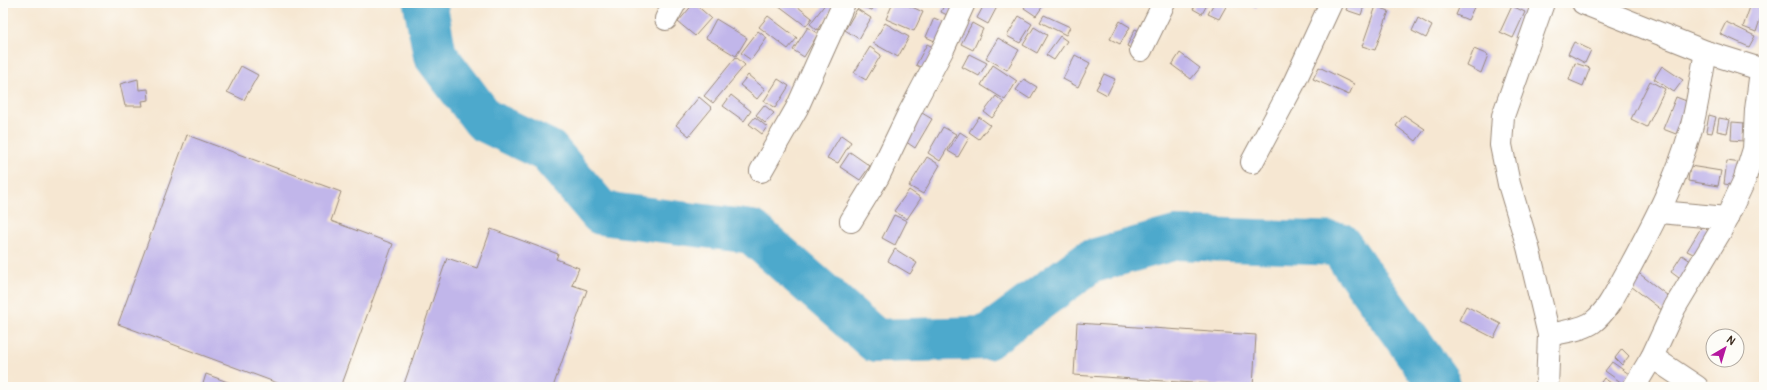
<svg xmlns="http://www.w3.org/2000/svg" width="1767" height="390" viewBox="0 0 1767 390" font-family="Pangolin,sans-serif">
<rect width="100%" height="100%" fill="#fdfcf7"/>
<filter id="ink" filterUnits="userSpaceOnUse"><feTurbulence type="fractalNoise" baseFrequency=".025" numOctaves="2"/><feDisplacementMap in="SourceGraphic" scale="8" xChannelSelector="R" yChannelSelector="G"/><feConvolveMatrix kernelMatrix="1 2 1 2 8 2 1 2 1" color-interpolation-filters="sRGB"/></filter>
<filter id="wash" filterUnits="userSpaceOnUse"><feTurbulence type="fractalNoise" baseFrequency=".012" numOctaves="4" result="noise"/><feDisplacementMap in="SourceGraphic" scale="16" xChannelSelector="R" yChannelSelector="G"/><feGaussianBlur stdDeviation="0.9" result="paint"/><feColorMatrix in="noise" values="0 0 0 0 0 0 0 0 0 0 0 0 0 0 0 0 0 1.4 0 .05"/><feComposite in="paint" operator="in"/></filter>
<g filter="url(#wash)">
<rect width="100%" height="100%" fill="#f6e7d2"/>
<g fill="none" stroke-linecap="round" stroke-linejoin="round">
<!-- river -->
<polyline stroke="#4ea9cc" stroke-width="44" points="425,3 435,55 484,120 548,151 601,213 752,232 876,341 986,338 1089,262 1176,238 1339,244 1438,382 1438,387"/>
</g>
<g id="blocks">
<!-- building -->
<g fill="#c1b6ea">
<polygon points="694,3 711,18 695,36 678,22"/>
<polygon points="779,3 793,3 812,18 806,26 778,5"/>
<polygon points="826,3 833,8 817,30 810,24"/>
<polygon points="859,3 875,3 872,10 859,5"/>
<polygon points="893,3 903,3 923,12 914,31 886,19"/>
<polygon points="945,3 955,3 949,16 941,12"/>
<polygon points="985,3 998,5 988,24 977,18"/>
<polygon points="1027,3 1045,3 1036,16 1024,8"/>
<polygon points="1197,3 1208,3 1202,14 1193,9"/>
<polygon points="1214,3 1228,3 1219,19 1208,14"/>
<polygon points="1247,3 1259,3 1256,8"/>
<polygon points="1349,3 1365,3 1361,15 1346,10"/>
<polygon points="1461,3 1476,3 1468,20 1456,15"/>
<polygon points="1751,4 1764,8 1756,32 1743,27"/>
<polygon points="1376,6 1389,11 1375,50 1362,46"/>
<polygon points="1512,6 1525,12 1513,38 1500,32"/>
<polygon points="857,9 871,18 859,39 845,30"/>
<polygon points="1044,15 1070,27 1066,35 1040,22"/>
<polygon points="768,16 797,38 788,49 759,27"/>
<polygon points="1019,16 1032,24 1020,43 1007,36"/>
<polygon points="934,18 948,24 939,43 926,37"/>
<polygon points="1418,18 1432,26 1426,38 1412,31"/>
<polygon points="716,19 747,38 736,56 706,38"/>
<polygon points="1120,21 1130,27 1120,44 1110,39"/>
<polygon points="1726,22 1755,36 1749,47 1720,34"/>
<polygon points="885,23 909,37 898,57 873,43"/>
<polygon points="972,23 983,29 973,50 961,44"/>
<polygon points="808,27 818,34 804,57 793,50"/>
<polygon points="1034,27 1047,35 1037,53 1023,45"/>
<polygon points="1135,29 1142,32 1134,50 1127,46"/>
<polygon points="758,31 767,38 751,60 741,53"/>
<polygon points="1060,36 1067,41 1054,60 1046,55"/>
<polygon points="998,38 1019,50 1007,70 986,58"/>
<polygon points="1574,42 1591,50 1585,63 1568,54"/>
<polygon points="927,44 935,48 924,69 916,65"/>
<polygon points="870,47 881,55 866,80 854,73"/>
<polygon points="1474,49 1488,55 1481,73 1467,66"/>
<polygon points="1180,53 1200,68 1191,79 1172,65"/>
<polygon points="969,54 987,63 979,76 962,67"/>
<polygon points="1075,55 1090,63 1078,87 1063,79"/>
<polygon points="736,57 745,65 713,103 704,96"/>
<polygon points="1575,63 1590,68 1583,86 1569,80"/>
<polygon points="993,65 1017,81 1005,100 981,85"/>
<polygon points="241,66 258,75 244,100 227,92"/>
<polygon points="1662,66 1683,80 1674,92 1654,79"/>
<polygon points="1319,67 1354,84 1349,95 1313,79"/>
<polygon points="1104,74 1115,79 1107,95 1096,89"/>
<polygon points="748,75 765,89 757,99 740,85"/>
<polygon points="138,79 139,90 148,89 149,100 142,101 143,106 125,106 120,84"/>
<polygon points="778,79 789,86 775,108 764,101"/>
<polygon points="1024,79 1037,87 1030,99 1016,90"/>
<polygon points="1650,81 1665,89 1647,127 1631,119"/>
<polygon points="731,95 751,111 744,121 723,106"/>
<polygon points="996,96 1004,103 992,118 984,112"/>
<polygon points="699,97 712,108 689,136 676,125"/>
<polygon points="1676,97 1689,102 1676,134 1663,129"/>
<polygon points="764,105 774,113 765,123 756,115"/>
<polygon points="922,113 932,119 915,148 905,141"/>
<polygon points="1404,115 1425,129 1416,141 1396,126"/>
<polygon points="1709,115 1716,117 1712,133 1706,132"/>
<polygon points="755,117 767,127 762,134 749,124"/>
<polygon points="979,117 990,125 979,139 969,132"/>
<polygon points="1719,118 1730,120 1727,133 1717,131"/>
<polygon points="1732,122 1745,123 1744,141 1731,140"/>
<polygon points="943,127 956,134 940,161 928,153"/>
<polygon points="960,132 969,138 958,157 948,151"/>
<polygon points="187,135 341,192 331,221 393,244 341,387 288,387 118,324"/>
<polygon points="841,135 851,142 838,163 827,158"/>
<polygon points="850,152 870,166 860,180 840,167"/>
<polygon points="927,157 940,165 923,194 909,186"/>
<polygon points="1727,161 1741,163 1738,186 1724,184"/>
<polygon points="1690,166 1721,171 1718,186 1688,181"/>
<polygon points="909,190 921,198 907,219 894,211"/>
<polygon points="894,215 907,221 895,245 882,238"/>
<polygon points="1702,226 1715,233 1701,258 1687,251"/>
<polygon points="491,229 558,254 556,259 579,268 572,285 587,290 553,387 403,387 447,258 477,268"/>
<polygon points="895,249 917,263 910,274 888,261"/>
<polygon points="1682,255 1695,264 1683,281 1671,272"/>
<polygon points="1636,271 1672,299 1663,311 1627,283"/>
<polygon points="1466,306 1501,324 1494,338 1459,320"/>
<polygon points="1077,323 1256,335 1253,387 1074,375"/>
<polygon points="1622,349 1629,356 1622,365 1615,358"/>
<polygon points="1612,362 1629,374 1622,383 1605,371"/>
<polygon points="206,374 241,387 202,387"/>
<polygon points="1604,378 1611,383 1608,387 1599,385"/>
</g>
</g>
</g>
<g filter="url(#ink)">
<use href="#blocks" fill-opacity="0" stroke="#988878" stroke-width="1"/>
<g fill="none" stroke-linecap="round" stroke-linejoin="round">
<!-- minor casing -->
<g stroke="#988878" stroke-width="24">
<g id="minor">
<polyline points="1543,3 1503,116 1501,145 1509,184 1528,247 1549,335 1547,387"/>
<polyline points="1583,3 1706,52 1757,68 1761,71 1756,110 1754,149 1744,181 1720,232 1675,307 1652,357 1634,387"/>
<polyline points="666,19 675,3"/>
<polyline points="1141,50 1164,3"/>
<polyline points="1252,162 1294,83 1331,3"/>
<polyline points="761,171 797,108 844,3"/>
<polyline points="1660,212 1727,218"/>
<polyline points="851,221 878,177 908,115 944,47 964,3"/>
<path d="M1549,335C1562,332 1582,330 1593,322C1610,309 1619,285 1630,267C1654,222 1677,179 1691,129C1698,104 1701,77 1706,52"/>
<polyline points="1652,357 1697,387"/>
</g>
</g>
<!-- minor -->
<use href="#minor" stroke="#fff" stroke-width="22"/>
</g>
</g>
<!-- margin -->
<rect width="1767" height="390" fill="none" stroke="#fdfcf7" stroke-width="16"/>
<!-- north arrow -->
<g transform="translate(1725 348) rotate(38)"><circle r="19" fill="#fdfcf7" stroke="#afa8a0"/>
<path d="M0-3L7 15L0 10L-7 15Z" fill="#b5179e"/>
<text y="-6" font-size="11" font-weight="bold" text-anchor="middle" fill="#3b2a1e">N</text>
</g>
</svg>
